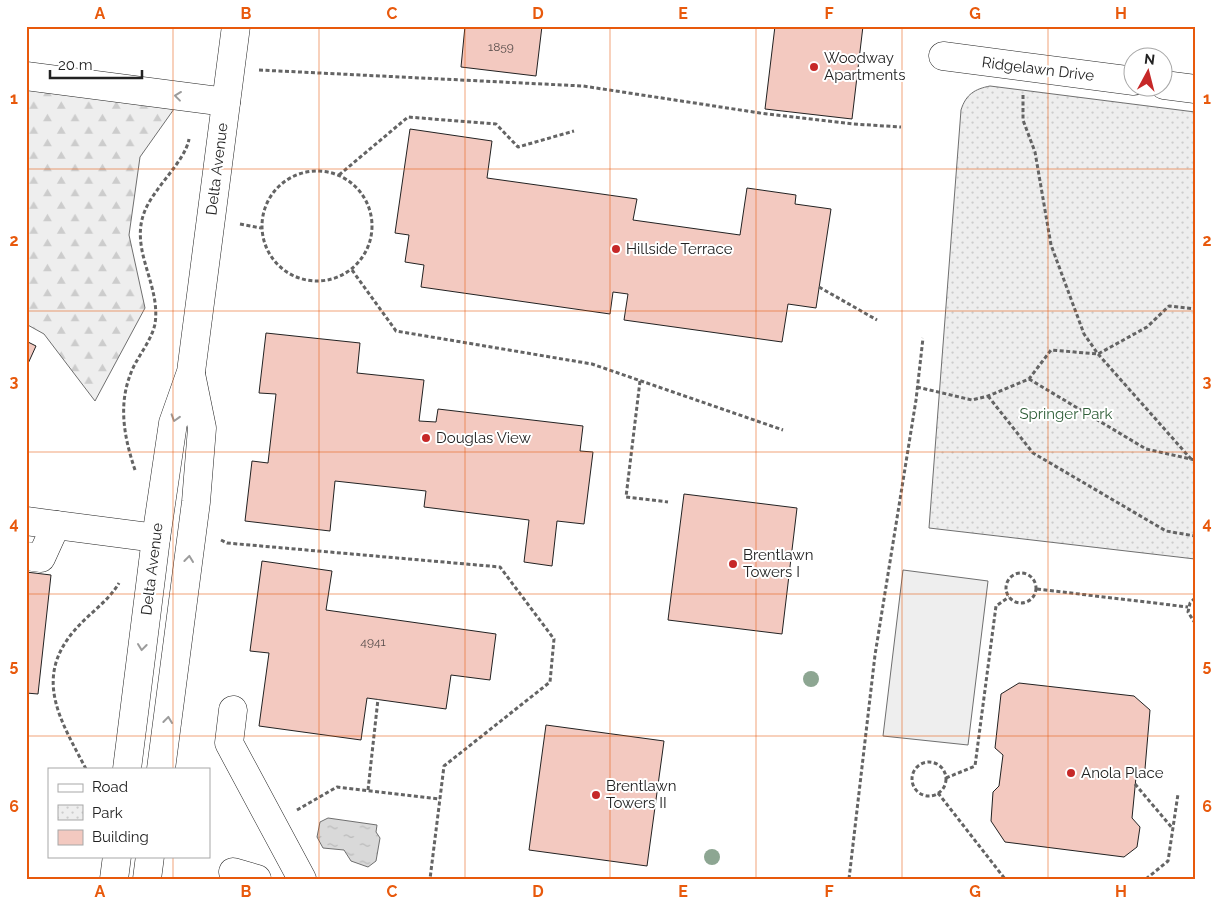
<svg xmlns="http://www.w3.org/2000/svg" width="1221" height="905" viewBox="0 0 1221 905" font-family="Raleway,sans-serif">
<defs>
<pattern id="forest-firs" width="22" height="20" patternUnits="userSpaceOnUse" patternTransform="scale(1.25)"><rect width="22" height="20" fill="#eee"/><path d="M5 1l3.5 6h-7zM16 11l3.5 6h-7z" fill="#ccc"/></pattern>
<pattern id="park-dots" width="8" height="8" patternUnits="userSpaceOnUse" patternTransform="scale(1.25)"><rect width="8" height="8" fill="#eee"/><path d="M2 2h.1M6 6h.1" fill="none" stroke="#ccc" stroke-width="1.8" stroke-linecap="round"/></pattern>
<pattern id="water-ripples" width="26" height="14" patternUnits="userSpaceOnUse" patternTransform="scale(1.25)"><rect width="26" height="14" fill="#d9d9d9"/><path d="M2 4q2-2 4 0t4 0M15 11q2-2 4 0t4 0" fill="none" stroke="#bababa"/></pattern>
</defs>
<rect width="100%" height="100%" fill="#fff"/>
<!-- forest -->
<polygon fill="url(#forest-firs)" stroke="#6f6f6f" points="26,89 174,109 140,157 129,235 145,308 95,401 44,334 26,324"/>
<!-- park -->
<path fill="url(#park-dots)" stroke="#6f6f6f" d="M990,86L1195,112V559L929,528L961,110C966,94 975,89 990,86Z"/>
<!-- pitch -->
<polygon fill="#eee" stroke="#6f6f6f" points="903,570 988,581 968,745 883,736"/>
<!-- water -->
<polygon fill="url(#water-ripples)" stroke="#6f6f6f" points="328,818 377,825 376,832 380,838 376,861 368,867 351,861 344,850 323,848 317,837 320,822"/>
<!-- building -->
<g fill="#f3c9c0" stroke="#222">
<polygon points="465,26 542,26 536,76 461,67"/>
<polygon points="775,26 863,26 852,119 765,109"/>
<polygon points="410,129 492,141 487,178 637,199 633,220 740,235 747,188 796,195 795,204 831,209 816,308 788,304 782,342 624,320 628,294 613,292 610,314 421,287 424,265 405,262 409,235 395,233"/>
<polygon points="266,333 360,343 357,373 424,380 419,421 436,422 438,409 583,426 580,451 593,452 584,524 557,521 552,566 524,562 529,520 424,507 426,491 335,481 330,531 245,521 252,461 268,463 276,394 259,393"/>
<polygon points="26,341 36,346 26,368"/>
<polygon points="684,494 797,508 782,634 668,620"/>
<polygon points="262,561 332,571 326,610 496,634 490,680 451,675 446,709 367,698 361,740 259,726 269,653 250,651"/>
<polygon points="26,572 51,575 38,694 26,693"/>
<polygon points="1019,683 1134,696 1150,710 1145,769 1136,777 1132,818 1140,827 1137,847 1124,857 1005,842 991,821 993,792 999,786 1003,755 995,748 1001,694"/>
<polygon points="546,725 664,741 647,866 529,850"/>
</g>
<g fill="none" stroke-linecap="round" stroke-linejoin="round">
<!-- minor casing -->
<g stroke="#222" stroke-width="29">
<g id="minor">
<polyline points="943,56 1134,81"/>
<polyline points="26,76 226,102"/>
<polyline points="1164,85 1195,89"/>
<polyline points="26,521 156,538"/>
<polyline points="26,556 41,558 56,525"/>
<polyline points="233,710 229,743 302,879"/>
<polyline points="127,769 156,538 173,423 191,372 236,26"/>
<polyline points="161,769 196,502 202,428 191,374"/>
<polyline points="233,872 257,879"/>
<polyline points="114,879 117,856"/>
<polyline points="147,879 150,856"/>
</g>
</g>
<!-- path -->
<g stroke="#646464" stroke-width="3" stroke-dasharray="4 2.5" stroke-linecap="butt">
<polyline points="259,70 583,86 760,113 853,124 901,127"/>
<polyline points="1023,95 1023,120 1035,152 1051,245 1084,334 1098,354 1191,459"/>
<circle cx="317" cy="226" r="55"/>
<polyline points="339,175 408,117 496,124 518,147 574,131"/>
<polyline points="240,224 261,228"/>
<polyline points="352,270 396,331 592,364 783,430"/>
<polyline points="819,287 877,320"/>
<polyline points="1029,379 1146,449 1195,460"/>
<polyline points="640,381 626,497 668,502"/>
<polyline points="917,387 972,400 988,396 1029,379 1051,350 1098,354 1147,327 1169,306 1195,309"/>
<polyline points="988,396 1033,453 1166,531 1195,536"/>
<path d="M135,470C123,434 117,399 135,364C142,351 152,338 155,324C161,285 130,251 144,213C153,188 185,162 189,139"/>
<polyline points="221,540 227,543 500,567 554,639 550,682 444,766 430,879"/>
<circle cx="1021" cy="588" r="15"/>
<polyline points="1037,589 1188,607"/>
<polyline points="1195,598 1190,603 1188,612 1195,623"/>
<circle cx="929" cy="779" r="17"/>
<path d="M86,769C61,721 33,679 74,631C88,614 108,602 119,583"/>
<polyline points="946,778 975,766 996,606 1009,597"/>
<polyline points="1135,784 1173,829"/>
<polyline points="368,790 378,699"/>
<polyline points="938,793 1005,879"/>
<polyline points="297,810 337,787 440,799"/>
<polyline points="849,879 875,655 916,400 923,338"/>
<polyline points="1146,879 1168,861 1178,794"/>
</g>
<!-- minor -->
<use href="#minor" stroke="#fff" stroke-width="28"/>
</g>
<!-- trees -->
<g fill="#8da692">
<circle cx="811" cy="679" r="8"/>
<circle cx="712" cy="857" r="8"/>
</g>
<!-- one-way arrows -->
<defs><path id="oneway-chevron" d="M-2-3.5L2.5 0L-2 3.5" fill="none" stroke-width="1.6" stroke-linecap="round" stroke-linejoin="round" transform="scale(1.25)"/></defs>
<g stroke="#9c9c9c">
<use href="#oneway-chevron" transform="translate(178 96) rotate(-173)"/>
<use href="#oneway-chevron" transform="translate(175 418) rotate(107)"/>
<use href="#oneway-chevron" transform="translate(189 559) rotate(-83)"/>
<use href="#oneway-chevron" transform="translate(142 647) rotate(97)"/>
<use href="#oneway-chevron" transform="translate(168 720) rotate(-83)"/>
</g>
<!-- grid -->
<path fill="none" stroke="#e8590c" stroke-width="1" stroke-opacity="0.55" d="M173,26V769M319,26V879M465,26V879M610,26V879M756,26V879M902,26V879M1048,26V879M26,169H1195M26,311H1195M26,452H1195M26,594H1195M26,736H1195M173,856V879"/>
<!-- markers -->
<g fill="#c62828" stroke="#fff" stroke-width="2">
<circle cx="814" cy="67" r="5"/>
<circle cx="616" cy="249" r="5"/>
<circle cx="426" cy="438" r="5"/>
<circle cx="733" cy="564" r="5"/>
<circle cx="1071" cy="773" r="5"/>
<circle cx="596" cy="795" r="5"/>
</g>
<g text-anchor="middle" stroke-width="4" stroke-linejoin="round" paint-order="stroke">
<!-- number labels -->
<g font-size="12" fill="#564c4a">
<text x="501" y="51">1859</text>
<text x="373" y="646">4941</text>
</g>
<!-- poi labels -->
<g font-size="15" fill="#222" stroke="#fff" text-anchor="start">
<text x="824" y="63">Woodway<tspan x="824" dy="17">Apartments</tspan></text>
<text x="626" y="254">Hillside Terrace</text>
<text x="436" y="443">Douglas View</text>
<text x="743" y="560">Brentlawn<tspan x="743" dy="17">Towers I</tspan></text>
<text x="1081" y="778">Anola Place</text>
<text x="606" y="791">Brentlawn<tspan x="606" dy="17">Towers II</tspan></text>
</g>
<!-- street labels -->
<g font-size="15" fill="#222" stroke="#fff">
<text transform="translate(1038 69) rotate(7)" y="5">Ridgelawn Drive</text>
<text transform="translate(217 169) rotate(-83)" y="5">Delta Avenue</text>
<text transform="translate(152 569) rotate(-83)" y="5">Delta Avenue</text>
</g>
<!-- park labels -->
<g font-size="15" fill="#2f5e38" stroke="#fff">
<text x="1066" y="419">Springer Park</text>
</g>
</g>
<!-- border -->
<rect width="1221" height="905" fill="none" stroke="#ffffff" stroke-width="55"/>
<!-- legend -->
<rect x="48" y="768" width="162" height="90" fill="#ffffff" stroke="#a7a7a7"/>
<rect x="58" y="784" width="25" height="8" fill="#ffffff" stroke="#a7a7a7"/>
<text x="92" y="792" font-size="15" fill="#222222">Road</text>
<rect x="58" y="805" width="25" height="15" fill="url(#park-dots)" stroke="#a7a7a7"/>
<text x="92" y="818" font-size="15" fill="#222222">Park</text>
<rect x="58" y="830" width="25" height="15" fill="#f3c9c0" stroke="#a7a7a7"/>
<text x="92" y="842" font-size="15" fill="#222222">Building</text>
<!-- north arrow -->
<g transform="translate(1148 72) rotate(7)"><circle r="24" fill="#ffffff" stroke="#a7a7a7"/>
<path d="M0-4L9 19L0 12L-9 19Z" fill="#c62828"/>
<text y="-8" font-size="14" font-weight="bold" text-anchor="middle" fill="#222222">N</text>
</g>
<!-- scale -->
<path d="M50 70v8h92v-8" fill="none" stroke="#222222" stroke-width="2.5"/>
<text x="58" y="70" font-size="15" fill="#222222" stroke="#ffffff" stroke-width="4" paint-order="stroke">20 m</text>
<rect x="28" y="28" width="1166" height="850" fill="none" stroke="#e8590c" stroke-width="2"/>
<g font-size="16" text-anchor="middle" font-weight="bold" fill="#e8590c">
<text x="100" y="19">A</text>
<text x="246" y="19">B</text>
<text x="392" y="19">C</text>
<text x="538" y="19">D</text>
<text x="683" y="19">E</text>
<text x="829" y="19">F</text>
<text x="975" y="19">G</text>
<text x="1121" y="19">H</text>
<text x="14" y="104">1</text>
<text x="1207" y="104">1</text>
<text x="14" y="246">2</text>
<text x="1207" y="246">2</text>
<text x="14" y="387">3</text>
<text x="1207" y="387">3</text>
<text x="14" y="529">4</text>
<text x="1207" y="529">4</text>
<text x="14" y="671">5</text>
<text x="1207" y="671">5</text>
<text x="14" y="812">6</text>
<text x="1207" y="812">6</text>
<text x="100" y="897">A</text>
<text x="246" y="897">B</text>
<text x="392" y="897">C</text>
<text x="538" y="897">D</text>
<text x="683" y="897">E</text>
<text x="829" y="897">F</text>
<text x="975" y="897">G</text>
<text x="1121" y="897">H</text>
</g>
</svg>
